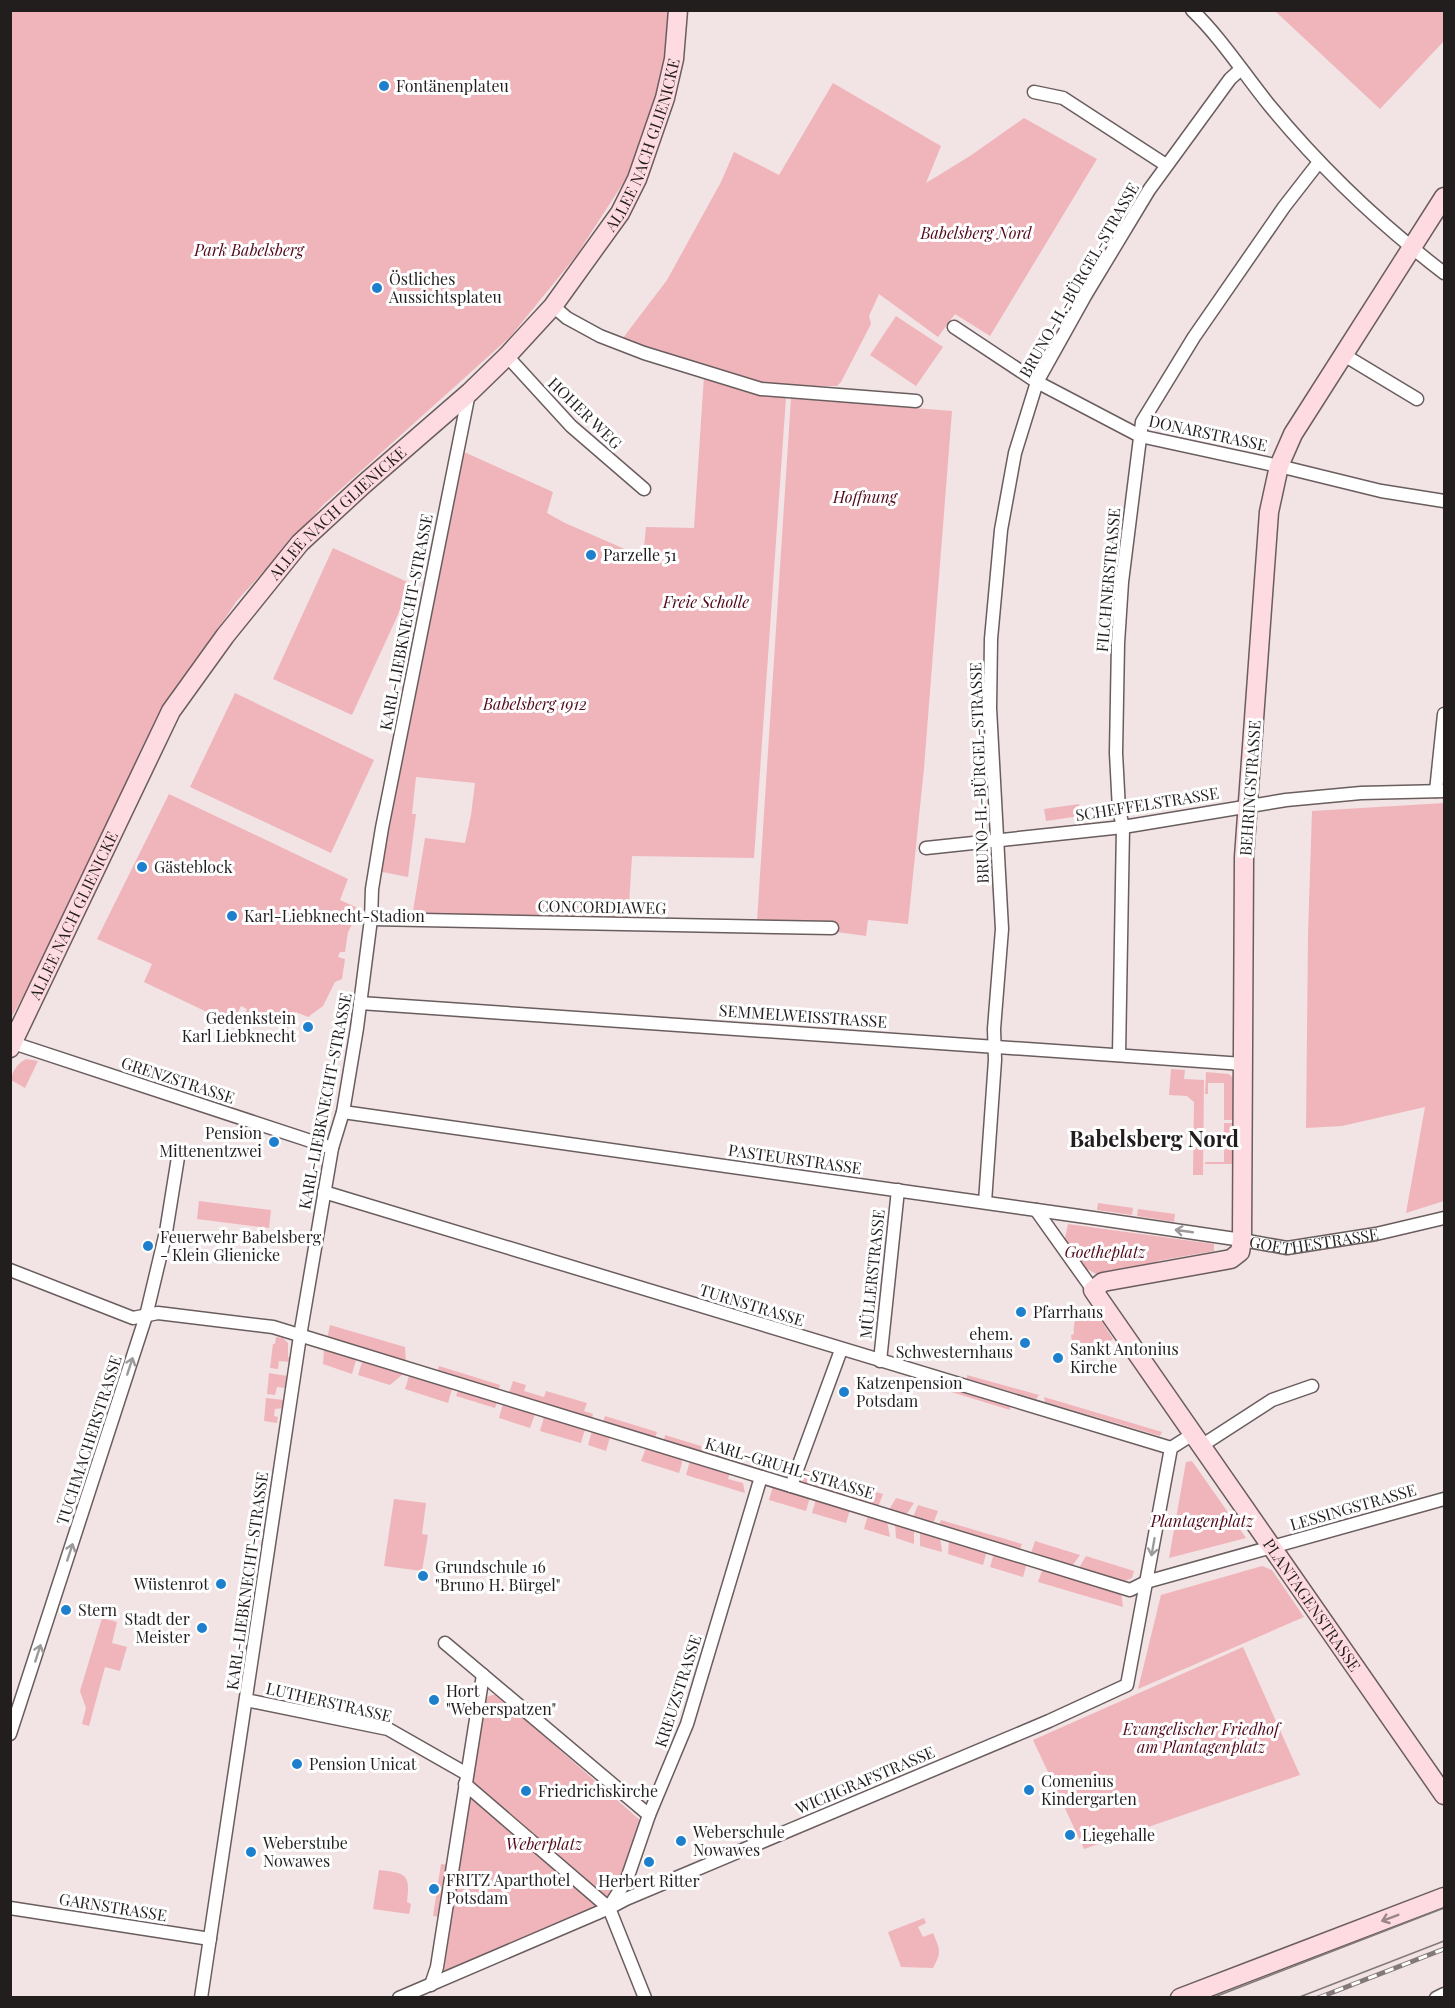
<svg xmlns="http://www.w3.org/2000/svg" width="1455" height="2008" viewBox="0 0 1455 2008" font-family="'Playfair Display',serif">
<rect width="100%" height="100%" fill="#f2e3e4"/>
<!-- green -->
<g fill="#f0b5bb">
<polygon points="11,11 670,11 670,33 663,76 629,174 576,256 510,337 323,505 236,602 156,721 33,979 11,1018"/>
<polygon points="1275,11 1444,11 1444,41 1380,109"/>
<polygon points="833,83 941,146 926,183 970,156 1024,118 1097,159 990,336 955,314 938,337 879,294 869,316 871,324 841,382 837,386 769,386 662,354 623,338 667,280 721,182 734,152 779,175"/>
<polygon points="896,316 943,347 916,386 870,355"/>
<polygon points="704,376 750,393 786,397 754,858 632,856 628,921 412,917 425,838 465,843 471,815 475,783 416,777 412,814 416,814 408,877 377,871 462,451 553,492 547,513 565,523 643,557 646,527 694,528"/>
<polygon points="791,398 952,411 924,768 908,924 868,920 866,936 757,921"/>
<polygon points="333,548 412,584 352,715 273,679"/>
<polygon points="235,693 374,760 331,853 190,787"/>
<polygon points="169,794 348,879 340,900 360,909 348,932 345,952 340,952 338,957 345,959 342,979 335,982 323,1006 308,1017 296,1012 288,1028 255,1013 252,1016 245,1013 247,1009 241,1006 232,1024 144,982 152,964 97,939"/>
<polygon points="1444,803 1444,1201 1406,1213 1425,1107 1342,1126 1306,1128 1308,934 1312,811"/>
<polygon points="1079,804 1080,816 1046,821 1044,809"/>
<path d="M26,1059L38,1061L25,1088L11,1080C12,1071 18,1063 26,1059Z"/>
<polygon points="1171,1069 1185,1070 1184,1079 1204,1080 1203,1175 1193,1175 1194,1102 1187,1096 1169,1095"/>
<polygon points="1206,1072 1229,1074 1233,1078 1233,1120 1224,1120 1224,1083 1208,1083 1208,1094 1205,1094"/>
<polygon points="1224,1123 1233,1123 1232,1164 1205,1164 1205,1162 1224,1162"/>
<polygon points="199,1201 271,1210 269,1228 197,1219"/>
<polygon points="1098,1203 1133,1208 1132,1215 1097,1210"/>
<polygon points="1138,1209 1175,1214 1174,1222 1137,1216"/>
<polygon points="1068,1224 1214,1244 1214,1251 1157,1261 1158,1266 1100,1276 1085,1268 1065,1238"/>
<path d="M1092,1307L1113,1339L1076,1364L1071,1335L1074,1334C1073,1317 1078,1314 1092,1307Z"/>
<polygon points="330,1325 405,1347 406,1363 327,1339"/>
<polygon points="276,1337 283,1338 288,1343 288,1357 290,1357 290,1362 279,1361 278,1369 270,1368 273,1344 275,1344"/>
<polygon points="324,1350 356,1360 352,1374 323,1364"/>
<polygon points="362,1362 403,1374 390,1385 358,1375"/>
<polygon points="439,1366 500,1385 498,1391 437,1372"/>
<polygon points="269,1373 287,1376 287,1388 277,1387 275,1395 267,1394"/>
<polygon points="967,1375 1039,1395 1036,1399 967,1379"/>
<polygon points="409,1376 452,1389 448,1403 405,1389"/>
<polygon points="513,1381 526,1385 524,1391 544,1397 546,1391 587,1403 584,1411 593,1414 592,1418 509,1393"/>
<polygon points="949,1388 1010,1406 1010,1410 948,1391"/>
<polygon points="458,1391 497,1402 495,1408 456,1396"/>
<polygon points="1044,1397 1162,1432 1160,1436 1045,1402"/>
<polygon points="266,1398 284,1400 284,1408 275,1409 274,1416 278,1417 277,1423 264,1421"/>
<polygon points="503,1404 535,1414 530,1428 499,1418"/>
<polygon points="605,1416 657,1432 655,1438 603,1422"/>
<polygon points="544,1417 585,1429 581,1443 540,1431"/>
<polygon points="592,1431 610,1437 606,1451 588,1445"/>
<polygon points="665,1435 727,1454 726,1460 664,1441"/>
<polygon points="646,1448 681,1458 682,1463 679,1473 641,1461"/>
<polygon points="690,1461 730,1473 728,1479 743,1483 745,1493 686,1475"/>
<polygon points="1192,1461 1246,1538 1169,1558 1186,1462"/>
<polygon points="805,1470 826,1476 824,1486 846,1492 844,1497 800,1483"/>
<polygon points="773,1486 810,1497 806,1511 769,1500"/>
<polygon points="855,1486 883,1494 878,1507 851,1498"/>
<polygon points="896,1498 914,1503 906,1515 889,1510"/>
<polygon points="394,1499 426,1503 422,1534 428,1535 422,1571 384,1566"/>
<polygon points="816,1499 850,1510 846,1523 812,1513"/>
<polygon points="918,1505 938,1511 933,1524 913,1517"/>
<polygon points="868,1515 887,1521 890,1537 864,1529"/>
<polygon points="941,1520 1022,1544 1020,1550 939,1525"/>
<polygon points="895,1523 914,1529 914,1544 896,1538"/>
<polygon points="920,1531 940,1537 942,1552 920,1546"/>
<polygon points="949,1540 987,1551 983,1565 948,1554"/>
<polygon points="1035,1541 1080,1555 1072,1566 1031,1553"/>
<polygon points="994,1553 1027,1563 1023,1577 990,1567"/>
<polygon points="1086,1556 1134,1571 1132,1578 1125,1581 1079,1568"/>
<polygon points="1262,1566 1272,1570 1304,1617 1138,1689 1161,1595"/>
<polygon points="1043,1568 1121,1592 1123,1607 1038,1582"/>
<polygon points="102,1618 117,1622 112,1643 127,1647 120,1671 105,1667 89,1726 82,1724 86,1708 80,1691"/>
<polygon points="1243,1647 1300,1775 1084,1849 1033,1740"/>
<polygon points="492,1695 497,1695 641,1821 611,1905 444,1973 481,1704 487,1697"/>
<polygon points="441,1864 449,1865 442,1917 433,1916"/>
<path d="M379,1870C405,1873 411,1873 407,1902L411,1904L409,1914L373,1909Z"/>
<path d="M924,1918L926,1923L918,1927L923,1937L933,1933C940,1950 942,1952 933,1968L901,1967L888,1932Z"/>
</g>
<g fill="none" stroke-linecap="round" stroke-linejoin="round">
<!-- street casing -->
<g stroke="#6a5d5e" stroke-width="15">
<g id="street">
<path d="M1192,10C1222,39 1244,74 1270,106C1322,169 1380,224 1444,273"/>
<polyline points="1034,92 1063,98 1166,165"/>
<polyline points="553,306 567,318 600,336 644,353 761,389 916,401"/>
<polyline points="954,327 1037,382 1140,436 1279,466 1381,491 1444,501"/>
<polyline points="1344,355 1417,399"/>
<polyline points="507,356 571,426 644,489"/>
<polyline points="1436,791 1444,714"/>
<polyline points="926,848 1123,827 1286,800 1361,793 1444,791"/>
<polyline points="371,919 832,928"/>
<polyline points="360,1003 1243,1064"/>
<polyline points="10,1042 332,1148"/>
<polyline points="1119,1055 1123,827 1119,810 1116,753 1118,643 1122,582 1142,422 1194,337 1284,207 1319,162"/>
<path id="s1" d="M343,1112L1093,1218L1242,1240L1287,1248L1376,1234L1444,1218"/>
<polyline points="324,1192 1171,1448"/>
<polyline points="985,1202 995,1060 994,1029 1002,929 990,708 991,639 1001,530 1015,453 1037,382 1085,296 1149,190 1230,79 1241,69"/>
<polyline points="1036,1210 1093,1290"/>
<polyline points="10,1270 133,1318 158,1313 273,1327 1130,1590 1146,1582 1444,1499"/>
<polyline points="880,1361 898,1190"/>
<polyline points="1201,1446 1272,1400 1312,1386"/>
<polyline points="791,1486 841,1350"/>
<polyline points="445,1643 649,1815"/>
<polyline points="246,1700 388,1729 467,1774"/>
<polyline points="10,1734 146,1316 166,1232 179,1151"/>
<polyline points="465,1784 609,1908 645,1998"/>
<polyline points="609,1907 627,1879 649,1815 687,1724 761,1477"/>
<polyline points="10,1908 210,1939"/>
<polyline points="431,1985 437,1967 483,1675"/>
<polyline points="201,1998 300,1336 332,1148 343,1112 357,1028 371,919 372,889 382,828 469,393"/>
<polyline points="399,1998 609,1908 626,1899 1049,1721 1127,1685 1171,1448 1193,1434"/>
<polyline points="1436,1998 1444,1994"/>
</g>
</g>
<!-- secondary casing -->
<g stroke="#6a5d5e" stroke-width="21">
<g id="secondary">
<path id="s2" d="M1444,197L1293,434L1279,466L1269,512L1244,857L1242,1240L1240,1252L1231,1259L1103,1282L1093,1290L1444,1795"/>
<path id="s3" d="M10,1048L171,711L225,636L300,543L364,484L470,392L507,356L553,306L620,213L637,179L665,98L674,59L678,10"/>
<polyline points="1180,1998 1444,1897"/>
</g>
</g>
<!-- street -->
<use href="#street" stroke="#fff" stroke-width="12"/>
<!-- secondary -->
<use href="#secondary" stroke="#fedbe0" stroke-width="18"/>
<!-- tram -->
<g stroke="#837979" stroke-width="1.5">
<polyline points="1212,1998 1444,1908"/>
<polyline points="1297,1998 1444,1941"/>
</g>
<!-- rail casing -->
<g stroke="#837979" stroke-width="5">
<polyline id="rail" points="1318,1998 1444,1949"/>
</g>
<!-- rail -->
<use href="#rail" stroke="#fff" stroke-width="3" stroke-dasharray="9" stroke-linecap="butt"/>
</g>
<!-- one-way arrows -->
<defs><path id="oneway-shaft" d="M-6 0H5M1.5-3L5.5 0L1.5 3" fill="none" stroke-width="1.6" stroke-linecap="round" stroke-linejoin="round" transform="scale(1.5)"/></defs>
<g stroke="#9c9a9a">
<use href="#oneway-shaft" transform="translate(1184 1231) rotate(-172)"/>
<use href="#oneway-shaft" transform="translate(130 1366) rotate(-72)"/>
<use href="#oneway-shaft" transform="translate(1153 1547) rotate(100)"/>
<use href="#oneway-shaft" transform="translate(70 1552) rotate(-72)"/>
<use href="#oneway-shaft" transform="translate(38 1653) rotate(-72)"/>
</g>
<use stroke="#9b8689" href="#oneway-shaft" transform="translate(1390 1918) rotate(159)"/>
<!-- markers -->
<g fill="#1e80cc" stroke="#fff" stroke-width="2">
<circle cx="384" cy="86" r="6"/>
<circle cx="377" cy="288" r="6"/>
<circle cx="591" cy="555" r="6"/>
<circle cx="142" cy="867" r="6"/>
<circle cx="232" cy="916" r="6"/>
<circle cx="308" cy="1027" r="6"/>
<circle cx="274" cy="1142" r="6"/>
<circle cx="148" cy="1246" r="6"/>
<circle cx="1021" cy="1312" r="6"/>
<circle cx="1025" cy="1343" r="6"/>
<circle cx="1058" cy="1358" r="6"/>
<circle cx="844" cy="1392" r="6"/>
<circle cx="423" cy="1576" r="6"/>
<circle cx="221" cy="1584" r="6"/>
<circle cx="66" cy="1610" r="6"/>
<circle cx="202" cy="1628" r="6"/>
<circle cx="434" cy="1700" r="6"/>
<circle cx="297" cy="1764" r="6"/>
<circle cx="1029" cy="1790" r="6"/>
<circle cx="526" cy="1791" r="6"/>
<circle cx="1070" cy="1835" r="6"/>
<circle cx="681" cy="1841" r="6"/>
<circle cx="251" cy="1852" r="6"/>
<circle cx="649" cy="1862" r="6"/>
<circle cx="434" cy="1889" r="6"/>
</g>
<g text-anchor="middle" stroke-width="6" stroke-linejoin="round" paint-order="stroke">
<!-- poi labels -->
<g font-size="16" fill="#231e1e" stroke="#fff" text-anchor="start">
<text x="396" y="92">Fontänenplateu</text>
<text x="389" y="285">Östliches<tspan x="389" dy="18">Aussichtsplateu</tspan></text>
<text x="603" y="561">Parzelle 51</text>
<text x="154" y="873">Gästeblock</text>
<text x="244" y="922">Karl-Liebknecht-Stadion</text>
<text x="296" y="1024" text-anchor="end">Gedenkstein<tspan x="296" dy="18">Karl Liebknecht</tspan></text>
<text x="262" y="1139" text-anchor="end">Pension<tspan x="262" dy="18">Mittenentzwei</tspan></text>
<text x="160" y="1243">Feuerwehr Babelsberg<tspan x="160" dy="18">- Klein Glienicke</tspan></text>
<text x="1033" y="1318">Pfarrhaus</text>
<text x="1013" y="1340" text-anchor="end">ehem.<tspan x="1013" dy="18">Schwesternhaus</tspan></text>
<text x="1070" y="1355">Sankt Antonius<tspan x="1070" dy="18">Kirche</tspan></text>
<text x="856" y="1389">Katzenpension<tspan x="856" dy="18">Potsdam</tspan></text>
<text x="435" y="1573">Grundschule 16<tspan x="435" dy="18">"Bruno H. Bürgel"</tspan></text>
<text x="209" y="1590" text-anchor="end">Wüstenrot</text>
<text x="78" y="1616">Stern</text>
<text x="190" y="1625" text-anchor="end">Stadt der<tspan x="190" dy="18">Meister</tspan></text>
<text x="446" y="1697">Hort<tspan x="446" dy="18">"Weberspatzen"</tspan></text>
<text x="309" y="1770">Pension Unicat</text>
<text x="1041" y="1787">Comenius<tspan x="1041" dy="18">Kindergarten</tspan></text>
<text x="538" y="1797">Friedrichskirche</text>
<text x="693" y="1838">Weberschule<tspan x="693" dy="18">Nowawes</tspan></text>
<text x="1082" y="1841">Liegehalle</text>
<text x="263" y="1849">Weberstube<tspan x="263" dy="18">Nowawes</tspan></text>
<text x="446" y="1886">FRITZ Aparthotel<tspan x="446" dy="18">Potsdam</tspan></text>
<text x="649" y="1887" text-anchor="middle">Herbert Ritter</text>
</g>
<!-- street labels -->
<g font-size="16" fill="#231e1e" stroke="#fff">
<text dy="6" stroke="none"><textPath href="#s3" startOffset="1119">ALLEE NACH GLIENICKE</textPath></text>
<text transform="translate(1079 280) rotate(-60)" y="6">BRUNO-H.-BÜRGEL-STRASSE</text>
<text transform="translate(585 413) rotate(44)" y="6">HOHER WEG</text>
<text transform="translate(1208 433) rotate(12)" y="6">DONARSTRASSE</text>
<text dy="6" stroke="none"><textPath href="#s3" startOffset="633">ALLEE NACH GLIENICKE</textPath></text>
<text transform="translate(1108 580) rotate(-85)" y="6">FILCHNERSTRASSE</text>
<text transform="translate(406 622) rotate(-79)" y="6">KARL-LIEBKNECHT-STRASSE</text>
<text transform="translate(979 773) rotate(-92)" y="6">BRUNO-H.-BÜRGEL-STRASSE</text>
<text transform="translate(1250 788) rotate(-86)" y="6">BEHRINGSTRASSE</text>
<text transform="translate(1147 804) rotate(-9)" y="6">SCHEFFELSTRASSE</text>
<text transform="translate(602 907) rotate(1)" y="6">CONCORDIAWEG</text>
<text dy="6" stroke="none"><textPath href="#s3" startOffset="147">ALLEE NACH GLIENICKE</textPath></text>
<text transform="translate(803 1016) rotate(4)" y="6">SEMMELWEISSTRASSE</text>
<text transform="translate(178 1080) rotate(18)" y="6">GRENZSTRASSE</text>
<text transform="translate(325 1101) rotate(-79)" y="6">KARL-LIEBKNECHT-STRASSE</text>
<text transform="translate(795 1159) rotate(8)" y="6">PASTEURSTRASSE</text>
<text dy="6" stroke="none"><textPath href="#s1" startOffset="981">GOETHESTRASSE</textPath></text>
<text transform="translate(872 1274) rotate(-84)" y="6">MÜLLERSTRASSE</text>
<text transform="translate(752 1305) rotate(17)" y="6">TURNSTRASSE</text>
<text transform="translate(89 1440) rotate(-72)" y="6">TUCHMACHERSTRASSE</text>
<text transform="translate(790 1468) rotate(17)" y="6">KARL-GRUHL-STRASSE</text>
<text transform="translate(1353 1507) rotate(-16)" y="6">LESSINGSTRASSE</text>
<text transform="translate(247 1581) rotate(-82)" y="6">KARL-LIEBKNECHT-STRASSE</text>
<text dy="6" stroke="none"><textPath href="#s2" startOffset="1642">PLANTAGENSTRASSE</textPath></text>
<text transform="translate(678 1691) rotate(-72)" y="6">KREUZSTRASSE</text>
<text transform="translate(329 1702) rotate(13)" y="6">LUTHERSTRASSE</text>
<text transform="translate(865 1780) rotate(-23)" y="6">WICHGRAFSTRASSE</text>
<text transform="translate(113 1907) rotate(9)" y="6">GARNSTRASSE</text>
</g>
<!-- park labels -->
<g font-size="16" font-style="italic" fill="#52081c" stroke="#fff">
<text x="976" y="239">Babelsberg Nord</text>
<text x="249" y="256">Park Babelsberg</text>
<text x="865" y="503">Hoffnung</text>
<text x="706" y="608">Freie Scholle</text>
<text x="535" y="710">Babelsberg 1912</text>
<text x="1105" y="1258">Goetheplatz</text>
<text x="1202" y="1527">Plantagenplatz</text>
<text x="1201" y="1735">Evangelischer Friedhof<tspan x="1201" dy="18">am Plantagenplatz</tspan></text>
<text x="544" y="1850">Weberplatz</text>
</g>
<!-- district labels -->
<g font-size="22" font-weight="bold" fill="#231e1e" stroke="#fff">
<text x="1154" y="1147">Babelsberg Nord</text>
</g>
</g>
<!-- border -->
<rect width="1455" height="2008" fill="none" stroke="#231e1e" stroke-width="24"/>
</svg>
